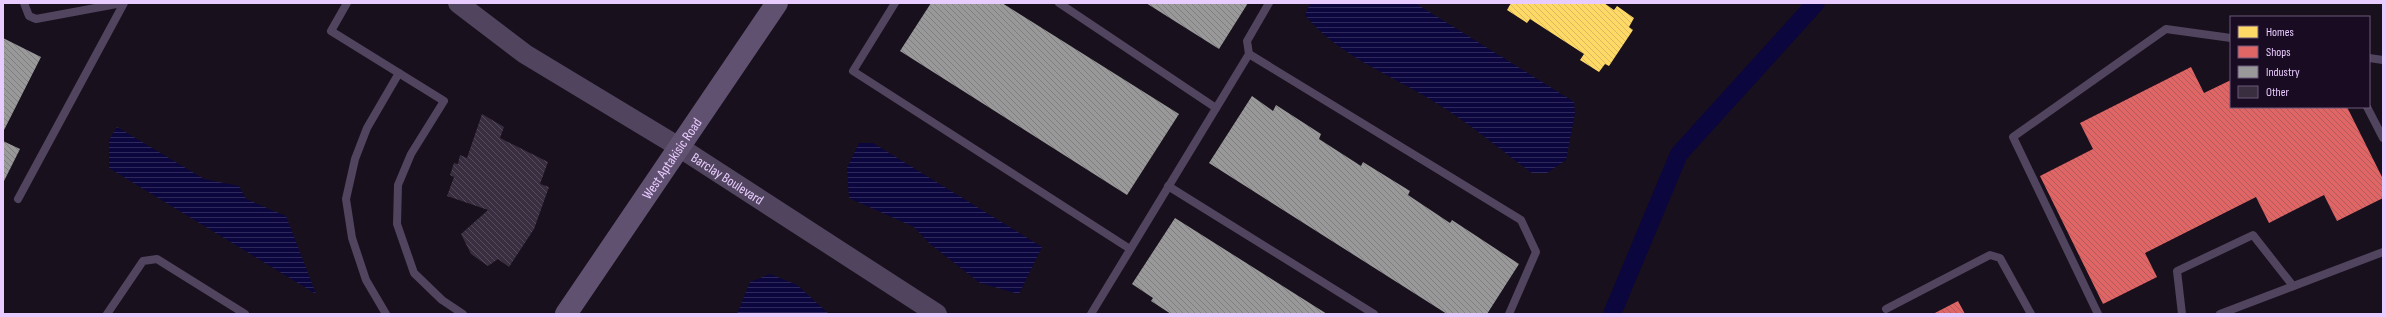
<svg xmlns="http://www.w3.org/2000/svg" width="2386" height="317" viewBox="0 0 2386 317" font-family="'Sofia Sans Condensed',sans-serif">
<defs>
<pattern id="water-rules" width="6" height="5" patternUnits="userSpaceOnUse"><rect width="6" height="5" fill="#0b063e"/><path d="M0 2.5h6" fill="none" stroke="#2f295b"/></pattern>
<pattern id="homes-back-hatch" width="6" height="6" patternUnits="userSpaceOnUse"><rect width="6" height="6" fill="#ffd966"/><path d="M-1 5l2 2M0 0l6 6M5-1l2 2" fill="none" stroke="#daba61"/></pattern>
<pattern id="shops-back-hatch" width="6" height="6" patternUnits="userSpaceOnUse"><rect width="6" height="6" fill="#e06666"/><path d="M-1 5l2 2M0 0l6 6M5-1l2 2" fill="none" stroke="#b25a5e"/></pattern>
<pattern id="industry-back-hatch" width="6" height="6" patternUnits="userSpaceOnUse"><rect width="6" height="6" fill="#999"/><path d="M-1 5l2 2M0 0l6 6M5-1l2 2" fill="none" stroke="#807d82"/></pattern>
<pattern id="building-back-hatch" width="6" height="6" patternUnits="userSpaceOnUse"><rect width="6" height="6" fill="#392e3f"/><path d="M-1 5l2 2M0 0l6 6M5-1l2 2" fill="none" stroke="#564b5c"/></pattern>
</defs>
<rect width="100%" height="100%" fill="#18101d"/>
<!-- water -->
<g fill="url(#water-rules)">
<path d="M1310,3H1415L1574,102L1575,113L1566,160L1547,173H1532C1502,151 1473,126 1441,106C1397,77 1340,58 1305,15Z"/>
<polygon points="117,127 204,179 239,186 246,199 286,216 316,294 109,168 109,140"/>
<polygon points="859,143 873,143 1042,247 1019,294 980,283 929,243 914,227 849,198 847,168"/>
<polygon points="770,274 797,285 829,314 737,314 750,282"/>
</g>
<!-- homes -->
<polygon fill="url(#homes-back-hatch)" points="1511,3 1604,3 1614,10 1617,6 1634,18 1629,27 1633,30 1609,66 1605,64 1599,72 1580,60 1584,54 1530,19 1527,23 1507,10"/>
<!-- shops -->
<g fill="url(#shops-back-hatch)">
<polygon points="2191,67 2204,93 2231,80 2231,107 2347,107 2383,179 2383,198 2337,221 2324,195 2269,223 2256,197 2145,253 2157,277 2103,304 2040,176 2093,149 2080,123"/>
<polygon points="1958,301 1965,314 1933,314"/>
</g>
<!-- industry -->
<g fill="url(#industry-back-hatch)">
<polygon points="931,3 1002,3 1179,114 1127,195 900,51"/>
<polygon points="1146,3 1248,3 1219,49"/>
<polygon points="3,38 41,57 3,132"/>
<polygon points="1252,96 1273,111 1276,105 1321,134 1319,139 1361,166 1363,162 1410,191 1408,195 1450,223 1452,220 1519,264 1487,314 1447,314 1209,163"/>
<polygon points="3,141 20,149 3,183"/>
<polygon points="1175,218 1327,314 1171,314 1151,301 1153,298 1132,284"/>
</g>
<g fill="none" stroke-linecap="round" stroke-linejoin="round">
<!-- canal -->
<polyline stroke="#0b063e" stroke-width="18" points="1612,314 1679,154 1816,3"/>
</g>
<!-- building -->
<polygon fill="url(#building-back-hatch)" points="482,114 504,127 500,138 548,162 540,184 549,187 534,229 509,267 498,259 488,266 471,254 461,234 488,210 447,196 454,177 450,175 454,163 458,164 460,155 467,158"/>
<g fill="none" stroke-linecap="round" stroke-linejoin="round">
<!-- service -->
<g stroke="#51445e" stroke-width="8">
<polyline points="24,3 29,16 36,19 122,3"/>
<polyline points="347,3 331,31 444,101 411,154 398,185 397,224 414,273 442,300 463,314"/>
<polyline points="895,3 853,71 1130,249"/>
<polyline points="1059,3 1216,108"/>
<polyline points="1249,54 1521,220 1536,252 1509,314"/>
<polyline points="2369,58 2383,60"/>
<polyline points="2367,107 2383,138"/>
<polyline points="1168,186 1374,314"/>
<polyline points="18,199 124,3"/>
<polyline points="1886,309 1990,255 2000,258 2031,314"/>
<polyline points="107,314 143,261 157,259 245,314"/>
<polyline points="386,314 366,280 352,238 346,199 355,159 367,128 399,73"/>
<polyline points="1091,314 1249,54 1247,41 1269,3"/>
<polyline points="2098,314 2013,137 2166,29 2231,38"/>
<polyline points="2182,314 2177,271 2253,235 2293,286"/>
<polyline points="2220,314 2383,252"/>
</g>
<!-- tertiary -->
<path stroke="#51445e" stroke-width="20" id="s1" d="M458,3L525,54L679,147L937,314"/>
<!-- secondary -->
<path stroke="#615171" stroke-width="22" id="s2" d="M566,314L777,3"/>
</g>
<g text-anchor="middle" stroke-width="4" stroke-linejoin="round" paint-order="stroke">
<!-- street labels -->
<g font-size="14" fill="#e9ccff" stroke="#190b22">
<text dy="5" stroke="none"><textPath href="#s2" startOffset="188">West Aptakisic Road</textPath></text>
<text dy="5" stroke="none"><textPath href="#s1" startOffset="322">Barclay Boulevard</textPath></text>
</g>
</g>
<!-- border -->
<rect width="2386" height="317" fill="none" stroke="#e9ccff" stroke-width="8"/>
<!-- legend -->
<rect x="2230" y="16" width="140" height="92" fill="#190b22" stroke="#6c587a"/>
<rect x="2238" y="26" width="20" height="12" fill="#ffd966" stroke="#6c587a"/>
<text x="2266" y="36" font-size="12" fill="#e9ccff">Homes</text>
<rect x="2238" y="46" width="20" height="12" fill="#e06666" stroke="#6c587a"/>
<text x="2266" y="56" font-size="12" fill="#e9ccff">Shops</text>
<rect x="2238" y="66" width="20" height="12" fill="#999999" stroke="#6c587a"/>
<text x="2266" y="76" font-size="12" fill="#e9ccff">Industry</text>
<rect x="2238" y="86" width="20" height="12" fill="#392e3f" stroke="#6c587a"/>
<text x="2266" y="96" font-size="12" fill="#e9ccff">Other</text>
</svg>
